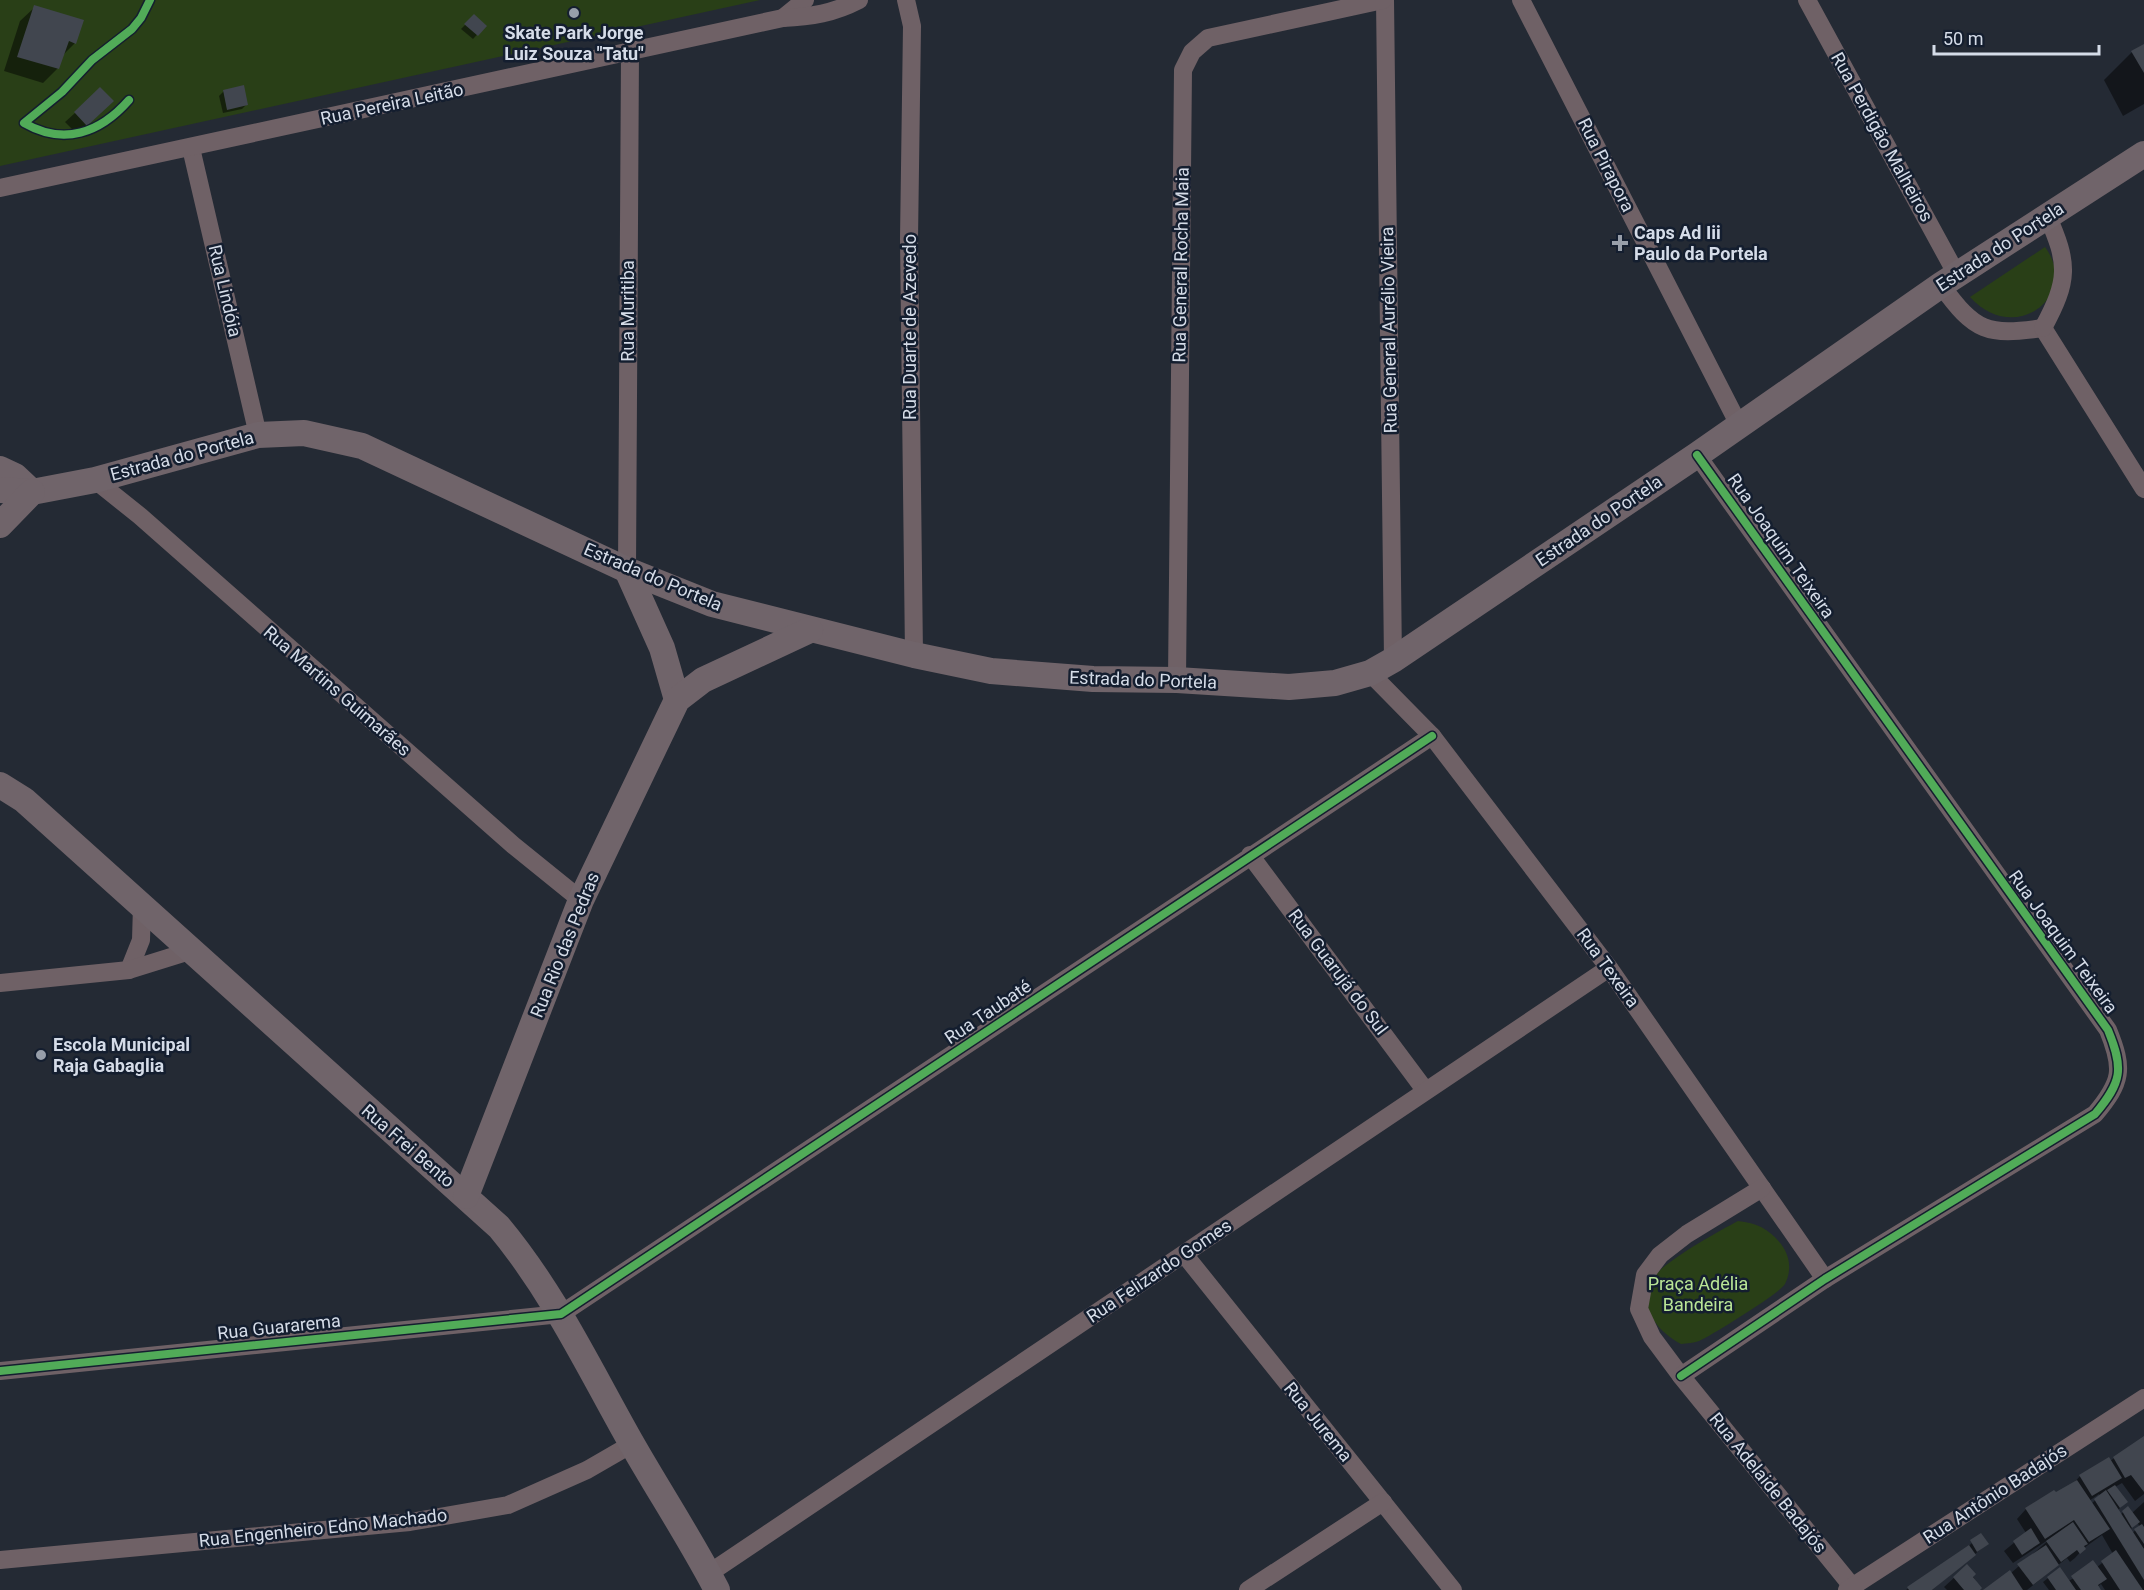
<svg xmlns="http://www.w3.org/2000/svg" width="2144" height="1590" viewBox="0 0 2144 1590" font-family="Roboto,sans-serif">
<rect width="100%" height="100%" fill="#242a34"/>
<!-- green -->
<g fill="#293f17">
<polygon points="0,0 760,0 0,166"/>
<path d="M2045,247C2081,295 2015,347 1970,297Z"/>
<path d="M1738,1221C1757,1223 1769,1229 1781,1244C1790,1256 1792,1270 1785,1284C1780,1293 1712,1335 1699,1341C1694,1343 1687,1343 1681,1344C1659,1332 1637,1308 1651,1281C1659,1264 1719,1231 1738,1221Z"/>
</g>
<!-- shadow -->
<g fill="#0007" fill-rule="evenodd">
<polygon points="35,7 75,43 62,56 58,68 43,83 4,71 20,21"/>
<polygon points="474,16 485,26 473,39 461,29"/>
<polygon points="2144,46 2144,104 2123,116 2104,80 2132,52"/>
<polygon points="224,91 246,105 242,109 223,113 219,96"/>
<polygon points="111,101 77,134 65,122 75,113"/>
<path d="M2144,1438V1494L2135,1501L2122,1483L2115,1487L2126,1502L2117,1511L2120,1515L2128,1508L2132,1513L2144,1502V1548L2140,1552L2144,1551V1590H2105L2101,1584L2097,1587L2099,1590H2049L2043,1582L2060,1569L2068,1581L2096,1568L2113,1554L2102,1535L2084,1548L2075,1558L2070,1562L2067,1558L2027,1590H1985L2011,1573L2051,1538L2013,1563L2004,1551L2026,1533L2017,1519L2026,1509L2072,1485L2080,1476L2110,1461ZM2099,1494L2100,1496L2091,1504L2089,1501ZM2137,1522L2140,1527L2132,1533L2130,1530Z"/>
<polygon points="1981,1535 1987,1544 1932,1590 1906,1590 1962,1552"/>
<polygon points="1967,1566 1980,1588 1978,1590 1947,1590 1944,1587"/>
</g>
<!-- building -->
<g fill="#41464f">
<polygon points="34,5 84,20 76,44 69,41 59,69 17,57"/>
<polygon points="474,14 487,26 478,36 464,24"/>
<polygon points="2144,44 2144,73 2131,51"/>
<polygon points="244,85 248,105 227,110 223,90"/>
<polygon points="100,87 114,101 87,126 74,112"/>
<polygon points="2144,1436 2144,1492 2131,1475 2125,1478 2113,1457"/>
<polygon points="2109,1457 2122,1478 2092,1496 2079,1475"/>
<polygon points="2077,1480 2110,1529 2089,1542 2074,1520 2045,1539 2025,1508 2054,1490 2056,1492"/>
<polygon points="2115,1485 2128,1502 2120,1508 2107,1490"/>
<polygon points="2106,1490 2144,1549 2144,1580 2094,1499"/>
<polygon points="2128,1506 2140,1522 2132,1528 2122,1511"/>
<polygon points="2073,1522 2088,1544 2084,1546 2086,1549 2080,1554 2077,1550 2061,1562 2046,1541"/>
<polygon points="2142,1524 2144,1527 2144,1544 2134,1529"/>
<polygon points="2031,1528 2040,1543 2022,1555 2013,1541"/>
<polygon points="1981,1533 1989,1544 1977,1552 1970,1540"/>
<polygon points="1969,1545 1976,1555 1932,1590 1909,1590 1907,1587"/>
<polygon points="2046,1545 2059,1565 2033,1585 2017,1564"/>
<polygon points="2116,1550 2143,1590 2120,1590 2101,1561"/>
<polygon points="2093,1560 2107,1579 2098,1585 2101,1590 2081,1590 2071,1576"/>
<polygon points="1967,1564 1976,1574 1973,1577 1982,1588 1980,1590 1964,1590 1953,1577"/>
<polygon points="2060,1567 2076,1590 2056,1590 2047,1577"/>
<polygon points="2010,1570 2023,1590 1983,1590"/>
</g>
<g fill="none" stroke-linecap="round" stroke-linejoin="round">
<!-- street -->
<g stroke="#6f6166" stroke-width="18">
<polyline points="906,0 912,26 909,239 914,655"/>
<polyline points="1385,0 1393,660"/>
<polyline points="1521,0 1739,425"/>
<polyline points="1807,0 1957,275"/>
<polyline points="783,18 805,0"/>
<polyline points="191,148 258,435"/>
<path d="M0,188L783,18C811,17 834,13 859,0"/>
<path d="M1941,285C1975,332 1987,336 2043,328"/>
<polyline points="2043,328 2144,489"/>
<path d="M2043,328C2069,280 2069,264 2047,215"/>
<polyline points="95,480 140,516 513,845 581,900"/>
<polyline points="627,570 630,52"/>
<polyline points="1370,673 1432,736 1609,968 1825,1279"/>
<polyline points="1177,680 1183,70 1192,52 1208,38 1383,0"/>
<polyline points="1250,855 1425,1090"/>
<polyline points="129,970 141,940 142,906"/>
<polyline points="0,983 129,970 190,951"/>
<polyline points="1762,1188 1687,1234 1660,1255 1645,1275 1639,1309 1652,1337 1681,1376 1855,1590"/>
<polyline points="1184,1254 1453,1590"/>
<polyline points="0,1371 561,1314 1432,736"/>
<path d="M1681,1376L1825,1279L2095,1114C2122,1082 2124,1069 2108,1030L1697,455"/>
<polyline points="0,1560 410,1522 508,1505 587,1470 632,1444"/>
<polyline points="708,1574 1609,968"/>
<polyline points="1248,1590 1383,1502"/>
<polyline points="1847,1590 2144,1398"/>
</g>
<!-- secondary -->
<g stroke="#70646a" stroke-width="26">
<polyline points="0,469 15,476 32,492"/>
<polyline points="0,490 32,492 95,480 258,435 304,433 362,446 627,570 712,604 914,655 991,671 1093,679 1177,680 1289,687 1335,683 1370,673 1393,660 1697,455 1941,285 2144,154"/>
<polyline points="0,525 32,492"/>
<polyline points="627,570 662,648 677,700"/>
<path d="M0,785L24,800L499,1227C554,1293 590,1370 632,1444C660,1493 691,1540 717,1590"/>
<polyline points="466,1196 581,900 677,700 703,680 810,630"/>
</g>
<!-- cycleway casing -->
<g stroke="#141e2f" stroke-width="11">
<g id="cycleway">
<path d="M129,100C100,133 64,146 24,123L62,92L92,60L132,29L141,18L150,0"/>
<polyline points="0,1371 561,1314 1432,736"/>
<path d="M1681,1376L1825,1279L2095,1114C2122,1082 2124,1069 2108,1030L1697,455"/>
</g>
</g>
<!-- cycleway -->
<use href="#cycleway" stroke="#51ab58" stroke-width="8"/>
</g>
<!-- markers -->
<g fill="#979ea9" stroke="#141e2f" stroke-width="2">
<circle cx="574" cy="13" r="6"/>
<path d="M1617 234h6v6h6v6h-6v6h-6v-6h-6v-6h6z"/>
<circle cx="41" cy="1055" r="6"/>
</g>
<g text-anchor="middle" stroke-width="5" stroke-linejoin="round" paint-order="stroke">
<!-- poi labels -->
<g font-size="18" font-weight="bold" fill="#d5dce8" stroke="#141e2f" text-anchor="start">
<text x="574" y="39" text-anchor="middle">Skate Park Jorge<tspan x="574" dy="21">Luiz Souza "Tatu"</tspan></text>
<text x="1634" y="239">Caps Ad Iii<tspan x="1634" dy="21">Paulo da Portela</tspan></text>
<text x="53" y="1051">Escola Municipal<tspan x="53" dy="21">Raja Gabaglia</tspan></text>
</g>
<!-- street labels -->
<g font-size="18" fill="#d5dce8" stroke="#141e2f">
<text transform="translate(392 104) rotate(-12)" y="6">Rua Pereira Leitão</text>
<text transform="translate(1882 137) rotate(61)" y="6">Rua Perdigão Malheiros</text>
<text transform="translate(1606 165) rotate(63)" y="6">Rua Pirapora</text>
<text transform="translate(2000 247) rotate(-33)" y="6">Estrada do Portela</text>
<text transform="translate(1181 265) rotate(-89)" y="6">Rua General Rocha Maia</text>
<text transform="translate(225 291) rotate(77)" y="6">Rua Lindóia</text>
<text transform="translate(628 311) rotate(-90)" y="6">Rua Muritiba</text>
<text transform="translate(910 327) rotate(-90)" y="6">Rua Duarte de Azevedo</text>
<text transform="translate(1389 330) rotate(-91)" y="6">Rua General Aurélio Vieira</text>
<text transform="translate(182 456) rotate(-15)" y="6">Estrada do Portela</text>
<text transform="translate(1599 521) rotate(-34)" y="6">Estrada do Portela</text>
<text transform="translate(1781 546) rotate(55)" y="6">Rua Joaquim Teixeira</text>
<text transform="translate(653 577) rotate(23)" y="6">Estrada do Portela</text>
<text transform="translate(1143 680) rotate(2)" y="6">Estrada do Portela</text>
<text transform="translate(337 691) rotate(41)" y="6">Rua Martins Guimarães</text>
<text transform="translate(2063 942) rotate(54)" y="6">Rua Joaquim Teixeira</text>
<text transform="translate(565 945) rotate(-68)" y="6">Rua Rio das Pedras</text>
<text transform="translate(1608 968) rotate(54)" y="6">Rua Texeira</text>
<text transform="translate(1338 972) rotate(53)" y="6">Rua Guarujá do Sul</text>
<text transform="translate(988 1012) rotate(-34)" y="6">Rua Taubaté</text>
<text transform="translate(408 1146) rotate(41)" y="6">Rua Frei Bento</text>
<text transform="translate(1159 1271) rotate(-34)" y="6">Rua Felizardo Gomes</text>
<text transform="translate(279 1327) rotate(-6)" y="6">Rua Guararema</text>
<text transform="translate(1318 1422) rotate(51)" y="6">Rua Jurema</text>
<text transform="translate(1768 1483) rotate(51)" y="6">Rua Adelaide Badajós</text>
<text transform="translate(1995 1494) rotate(-33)" y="6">Rua Antônio Badajós</text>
<text transform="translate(323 1528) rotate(-6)" y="6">Rua Engenheiro Edno Machado</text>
</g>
<!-- park labels -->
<g font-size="18" fill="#b9e596" stroke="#141e2f">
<text x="1698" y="1290">Praça Adélia<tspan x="1698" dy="21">Bandeira</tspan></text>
</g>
</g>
<!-- scale -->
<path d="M1934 45v9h165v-9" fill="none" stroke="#d5dce8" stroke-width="3"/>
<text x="1943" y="45" font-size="18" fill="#d5dce8" stroke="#141e2f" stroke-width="4.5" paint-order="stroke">50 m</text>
</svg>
